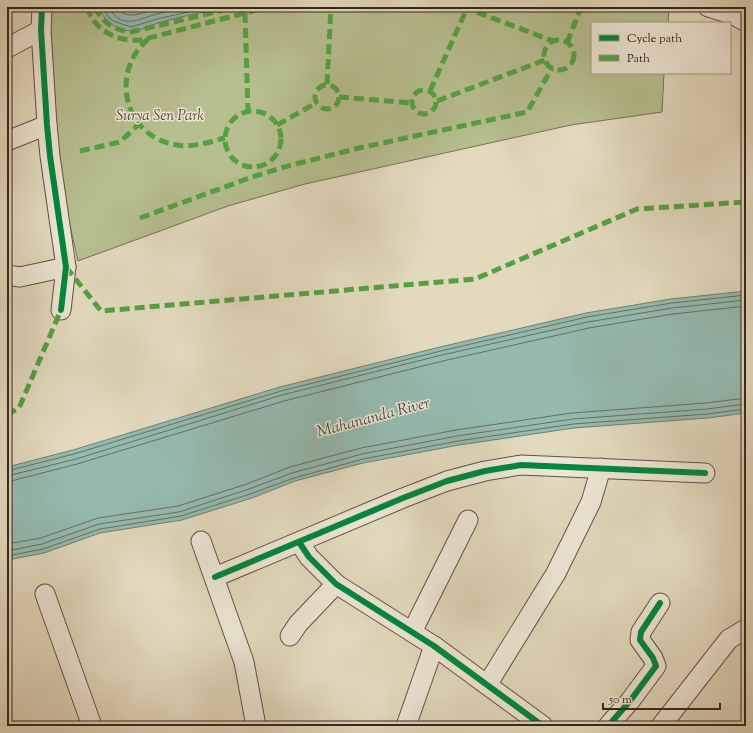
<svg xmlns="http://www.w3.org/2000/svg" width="753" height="733" viewBox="0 0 753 733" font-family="'Sorts Mill Goudy',serif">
<rect width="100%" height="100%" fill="#e3dabe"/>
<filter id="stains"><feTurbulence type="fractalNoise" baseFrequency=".005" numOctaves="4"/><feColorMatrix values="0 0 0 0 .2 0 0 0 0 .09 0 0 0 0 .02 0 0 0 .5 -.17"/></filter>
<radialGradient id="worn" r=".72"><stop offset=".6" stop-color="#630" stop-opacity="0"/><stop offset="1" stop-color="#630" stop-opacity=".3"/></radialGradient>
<!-- green -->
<polygon fill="#b7be8f" stroke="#767256" points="51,7 662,7 669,8 668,23 592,23 592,73 664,73 662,112 571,125 305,184 228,206 78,261 62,190 48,41"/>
<!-- water -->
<g fill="#95bbb0" stroke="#6f7f75">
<path d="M98,7H228C205,12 181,16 158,23C149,26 140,31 131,31C116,31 104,20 98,7Z"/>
<polygon points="746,291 746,413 708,418 574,428 459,445 363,463 295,481 252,498 182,520 100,533 44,553 7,560 7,467 73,450 280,387 440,347 586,313 671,299"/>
</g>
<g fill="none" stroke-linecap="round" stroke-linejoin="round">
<!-- shore -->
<g stroke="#657066" stroke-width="1">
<polyline points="102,7 109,18 116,22 131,27 157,19 210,7"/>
<path d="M108,7C123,31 137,19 157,14C168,11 178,9 188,7"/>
<path d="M115,7C128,23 145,11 161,7"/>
<polyline points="7,471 74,454 281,391 441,351 587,317 672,303 746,295"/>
<polyline points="7,476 76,459 282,395 442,355 588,322 672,308 746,300"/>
<polyline points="7,482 77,464 284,401 443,361 589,328 673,314 746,306"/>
<polyline points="7,544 41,538 98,518 178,506 247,484 290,467 361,448 456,430 572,413 706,403 746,398"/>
<polyline points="7,551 42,544 99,524 179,512 249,489 292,473 362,454 457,436 573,419 707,409 746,404"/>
<polyline points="7,556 43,549 100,529 181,516 250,494 294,478 363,459 458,441 573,424 707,414 746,409"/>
</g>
<!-- minor casing -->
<g stroke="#605345" stroke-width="21">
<g id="minor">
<polyline points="42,7 41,30 47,125 50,156 66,267 61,310"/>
<polyline points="708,7 734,15 746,22"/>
<polyline points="7,48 41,30"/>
<polyline points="7,141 47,125"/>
<polyline points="7,275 20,277 66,267"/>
<polyline points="201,541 244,662 256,726"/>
<polyline points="299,542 309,557 336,584 434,646 543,726"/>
<polyline points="215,577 403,498 447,481 485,471 521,465 705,473"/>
<polyline points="45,594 92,726"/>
<polyline points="412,632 468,520"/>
<polyline points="290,636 298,624 336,584"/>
<polyline points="487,685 556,573 591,502 601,468"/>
<polyline points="406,726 434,646"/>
<polyline points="608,726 630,701 656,666 653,658 640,640 641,632 660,603"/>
<polyline points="661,726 729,639 746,629"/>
</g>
</g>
<!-- minor -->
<use href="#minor" stroke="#ede7d5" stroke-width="19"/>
<!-- quiet -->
<g stroke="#53a341" stroke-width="5" stroke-dasharray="10 5" stroke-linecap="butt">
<path d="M87,7C95,31 117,42 141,40L268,7"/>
<path d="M95,7C102,23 115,30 131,32L236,7"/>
<polyline points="463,7 553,41"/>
<polyline points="245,13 248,111"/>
<path d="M148,39C109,73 124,137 177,145C193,148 209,142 225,138"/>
<circle cx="559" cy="55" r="15"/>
<polyline points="567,43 581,7"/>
<polyline points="327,84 331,7"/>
<circle cx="327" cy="97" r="12"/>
<circle cx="424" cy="102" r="12"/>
<polyline points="430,91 467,8"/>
<polyline points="339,97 412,103"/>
<polyline points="437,101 545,60"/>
<circle cx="253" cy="139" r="28"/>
<polyline points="277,125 316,103"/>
<polyline points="80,151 120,142 139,124"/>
<polyline points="140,218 252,177 284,167 359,148 527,112 552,68"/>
<polyline points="66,267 101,311 475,279 637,209 746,202"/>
<polyline points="7,415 19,408 61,310"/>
</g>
<!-- cycleway casing -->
<g stroke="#ede7d5" stroke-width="8">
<g id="cycleway">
<polyline points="42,7 41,30 47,125 50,156 66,267 61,310"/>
<polyline points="299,542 309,557 336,584 434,646 543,726"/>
<polyline points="215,577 403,498 447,481 485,471 521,465 705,473"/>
<polyline points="608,726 630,701 656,666 653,658 640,640 641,632 660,603"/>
</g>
</g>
<!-- cycleway -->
<use href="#cycleway" stroke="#00873e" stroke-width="6"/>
</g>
<g text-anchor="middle" stroke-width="3" stroke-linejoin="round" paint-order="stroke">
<!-- park labels -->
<g font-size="15" font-style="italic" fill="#564c3a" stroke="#ede7d5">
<text x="160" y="120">Surya Sen Park</text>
</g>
<!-- water labels -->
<g font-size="16" font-style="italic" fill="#4d4b42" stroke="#ede7d5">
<text transform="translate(373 416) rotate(-15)" y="6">Mahananda River</text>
</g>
</g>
<!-- margin -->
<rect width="753" height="733" fill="none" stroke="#e3dabe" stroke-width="24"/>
<rect x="8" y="8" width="737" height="717" fill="none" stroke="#35261d" stroke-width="2"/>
<rect x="12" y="12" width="729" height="709" fill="none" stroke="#35261d"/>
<!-- legend -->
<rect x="591" y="22" width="140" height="52" fill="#ede7d5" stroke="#a39a8b"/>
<rect x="599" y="35" width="20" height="6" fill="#00873e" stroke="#a39a8b"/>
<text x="627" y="42" font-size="12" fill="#35261d">Cycle path</text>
<rect x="599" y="55" width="20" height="6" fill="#53a341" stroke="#a39a8b"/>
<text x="627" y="62" font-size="12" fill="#35261d">Path</text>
<!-- scale -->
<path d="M603 703v6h117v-6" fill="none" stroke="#35261d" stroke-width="2"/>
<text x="609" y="703" font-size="12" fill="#35261d" stroke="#ede7d5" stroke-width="3" paint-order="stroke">50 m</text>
<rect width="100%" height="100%" filter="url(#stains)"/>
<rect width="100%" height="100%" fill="url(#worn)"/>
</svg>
